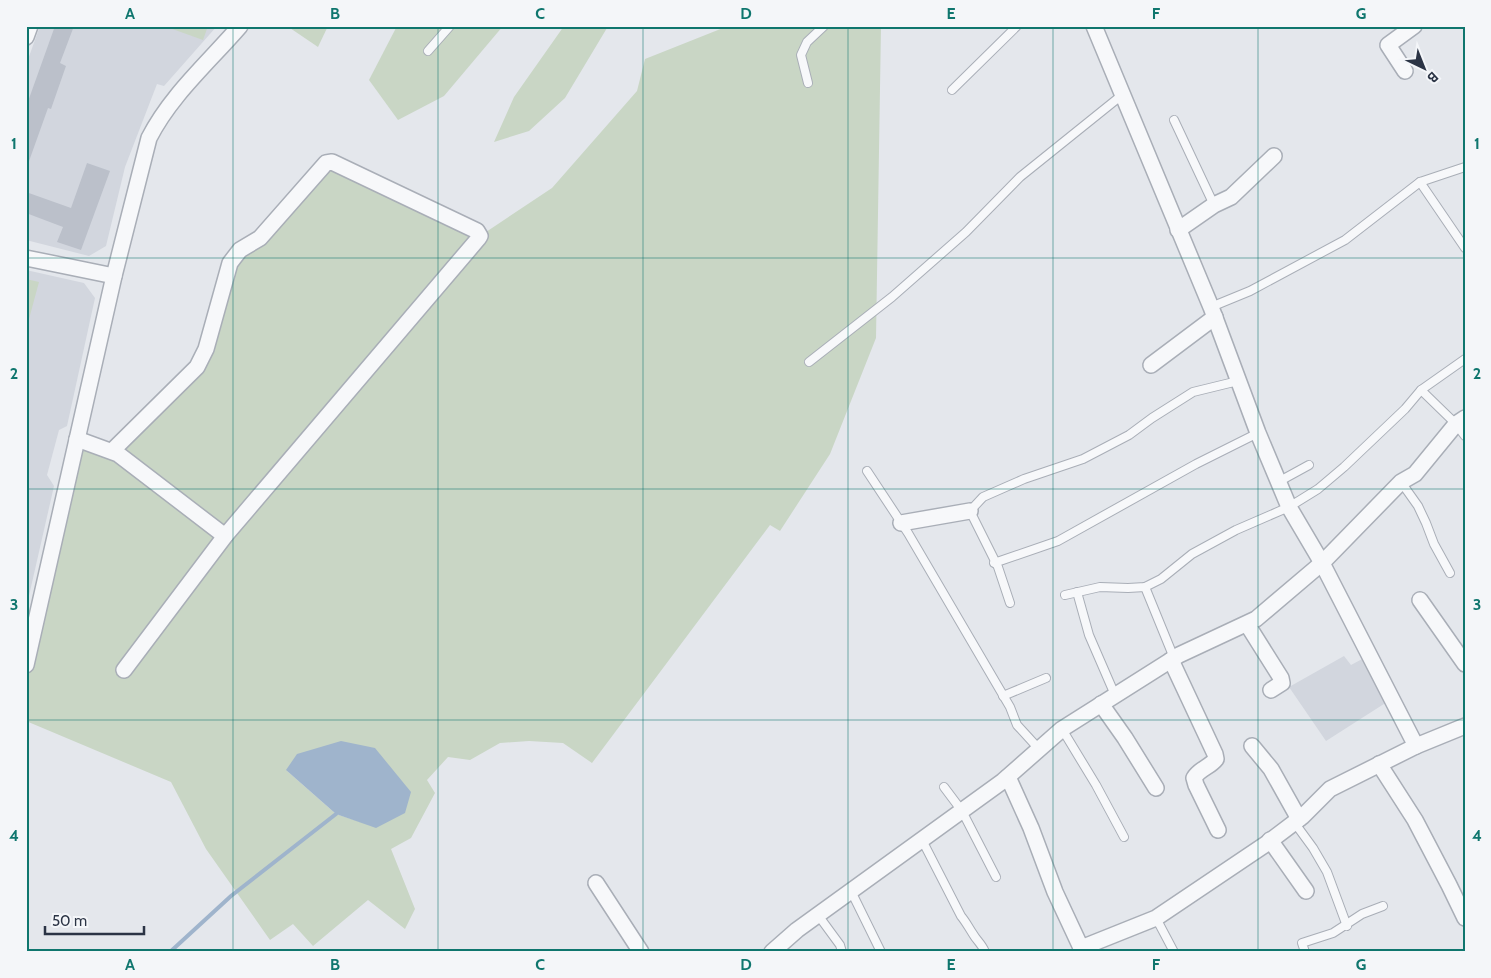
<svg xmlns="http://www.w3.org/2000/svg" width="1491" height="978" viewBox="0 0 1491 978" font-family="Cabin,sans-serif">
<rect width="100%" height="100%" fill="#e4e7ec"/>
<!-- built -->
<g fill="#d2d6de">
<polygon points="40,26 217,26 164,86 157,84 125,167 106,246 89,256 26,240 26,65"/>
<polygon points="26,270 84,283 95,298 67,426 59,430 47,475 54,486 26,609"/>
<polygon points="1344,656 1351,665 1364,658 1387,702 1326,741 1289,687"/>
</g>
<!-- green -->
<g fill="#c9d6c5" fill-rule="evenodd">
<polygon points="164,26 208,26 203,40"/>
<polygon points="287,26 328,26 318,47"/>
<polygon points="397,26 503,26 444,96 398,120 369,80"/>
<polygon points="564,26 611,26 607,28 565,98 529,131 494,142 514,97"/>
<path d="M728,26H881L876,338L830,454L780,531L770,525L592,763L563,743L529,741L500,743L470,760L448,757L427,780L435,793L411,838L391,849L415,909L405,929L368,900L313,946L293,924L270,940L206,849L171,782L26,721V665L77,439L112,450L202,359L235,255L326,163L480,236L552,188L637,91L645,59ZM286,770L376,827L336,814Z"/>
<polygon points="26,279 39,282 29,319 26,319"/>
</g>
<!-- water -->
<polygon fill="#9fb4cc" points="341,741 375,748 411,792 405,813 376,828 336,814 286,770 297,754"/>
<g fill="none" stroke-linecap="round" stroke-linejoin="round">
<!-- stream -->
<polyline stroke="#9fb4cc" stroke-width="4" points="170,952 231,896 336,814"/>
</g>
<!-- building -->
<g fill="#bbc0ca">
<polygon points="55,26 74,26 60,63 66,66 51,109 48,108 28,164 26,164 26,107"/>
<polygon points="87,163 110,171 81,250 57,242 63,227 26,213 26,192 71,208"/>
</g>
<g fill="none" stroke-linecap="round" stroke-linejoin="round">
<!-- lane casing -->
<g stroke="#a9aeb7" stroke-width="10">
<g id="lane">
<polyline points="428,51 450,26"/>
<polyline points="808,83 801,55 807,42 824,26"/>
<polyline points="952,90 1017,26"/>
<polyline points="1174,120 1214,205"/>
<polyline points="1420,182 1465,248"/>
<polyline points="1211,307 1250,291 1345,240 1420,182 1465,167"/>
<polyline points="809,362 892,297 966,232 1020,177 1122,95"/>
<polyline points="1421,390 1456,424 1465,436"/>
<polyline points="867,471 908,533 1010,707 1017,725 1039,749"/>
<polyline points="1278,482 1309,465"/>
<polyline points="1401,482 1418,506 1426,523 1434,544 1450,573"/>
<polyline points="994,563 1058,541 1196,464 1258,433"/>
<polyline points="1145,587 1174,658"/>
<polyline points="1077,592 1089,635 1115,695"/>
<polyline points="1065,595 1100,587 1128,588 1145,587 1161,579 1192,554 1236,530 1289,507 1318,489 1344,467 1405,409 1421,390 1465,359"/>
<polyline points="1010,603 998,567 970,511 983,497 1024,479 1083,459 1129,435 1152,418 1193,392 1238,381"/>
<polyline points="1003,696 1046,678"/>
<polyline points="1062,729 1096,785 1124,837"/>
<polyline points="944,787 962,811 996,877"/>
<polyline points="1294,822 1313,848 1327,872 1347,926"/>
<path d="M922,840L961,916C966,922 969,928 973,934C977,941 982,944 985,952"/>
<polyline points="851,891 881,952"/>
<polyline points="818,915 840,945 842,952"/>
<polyline points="1156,918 1174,952"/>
<polyline points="1305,952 1302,943 1333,933 1362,914 1383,906"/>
</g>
</g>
<!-- street casing -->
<g stroke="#a9aeb7" stroke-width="18">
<g id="street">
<polyline points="1094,26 1211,307 1258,433 1289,507 1322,563 1416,746"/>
<polyline points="26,37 30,26"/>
<polyline points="1405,71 1388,45 1414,26"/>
<polyline points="1178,230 1214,205 1231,197 1274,156"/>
<polyline points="26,258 114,276"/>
<polyline points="1151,365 1215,317"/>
<polyline points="77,439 118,454 225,536"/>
<polyline points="112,451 197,367 206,349 230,263 240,250 260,238 326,163 332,162 477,231 480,236 478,239 225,536 124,670"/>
<polyline points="901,523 970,511"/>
<polyline points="1420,600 1465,664"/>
<polyline points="1247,624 1281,678 1282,683 1271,690"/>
<path d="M1171,660L1215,754L1216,759C1210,767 1199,769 1194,778L1196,785L1218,830"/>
<path d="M26,665L114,276L149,138C171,95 208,63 240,26"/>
<polyline points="1101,704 1125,738 1156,788"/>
<polyline points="1252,746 1271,769 1299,819"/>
<polyline points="1379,764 1415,820 1449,885 1465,918"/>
<polyline points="1008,777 1031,828 1055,892 1083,952"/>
<polyline points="1270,840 1306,891"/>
<polyline points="596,883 641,952"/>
<polyline points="1081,948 1156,918 1266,844 1303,816 1330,789 1416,746 1465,726"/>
<polyline points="772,952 797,930 1003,781 1062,729 1179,655 1256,619 1322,563 1401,482 1415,474 1456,424 1465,418"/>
</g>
</g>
<!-- lane -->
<use href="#lane" stroke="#f7f8fa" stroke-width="8"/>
<!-- street -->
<use href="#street" stroke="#f7f8fa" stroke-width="15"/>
</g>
<!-- grid -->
<path fill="none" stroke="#0f766e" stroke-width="1" stroke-opacity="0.55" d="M233,26V952M438,26V952M643,26V952M848,26V952M1053,26V952M1258,26V952M26,258H1465M26,489H1465M26,720H1465"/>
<!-- border -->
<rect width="1491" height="978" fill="none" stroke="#f4f6f9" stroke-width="55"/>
<!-- north arrow -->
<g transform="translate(1424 68) rotate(137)" stroke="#f4f6f9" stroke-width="4" paint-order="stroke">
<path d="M0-4L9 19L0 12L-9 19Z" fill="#2b3445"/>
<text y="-8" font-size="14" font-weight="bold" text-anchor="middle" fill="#2b3445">B</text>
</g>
<!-- scale -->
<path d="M45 926v8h99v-8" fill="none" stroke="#2b3445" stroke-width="2.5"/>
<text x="52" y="926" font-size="15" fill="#2b3445" stroke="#f4f6f9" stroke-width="4" paint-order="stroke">50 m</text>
<rect x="28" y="28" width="1436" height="922" fill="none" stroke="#0f766e" stroke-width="2"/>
<g font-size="16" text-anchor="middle" font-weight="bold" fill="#0f766e">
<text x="130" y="19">A</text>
<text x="335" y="19">B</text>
<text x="540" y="19">C</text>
<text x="746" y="19">D</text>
<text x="951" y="19">E</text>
<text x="1156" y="19">F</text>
<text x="1361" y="19">G</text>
<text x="14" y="149">1</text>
<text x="1477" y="149">1</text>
<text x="14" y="379">2</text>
<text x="1477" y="379">2</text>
<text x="14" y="610">3</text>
<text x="1477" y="610">3</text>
<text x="14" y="841">4</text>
<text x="1477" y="841">4</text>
<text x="130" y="970">A</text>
<text x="335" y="970">B</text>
<text x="540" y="970">C</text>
<text x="746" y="970">D</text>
<text x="951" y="970">E</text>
<text x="1156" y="970">F</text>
<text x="1361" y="970">G</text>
</g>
</svg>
